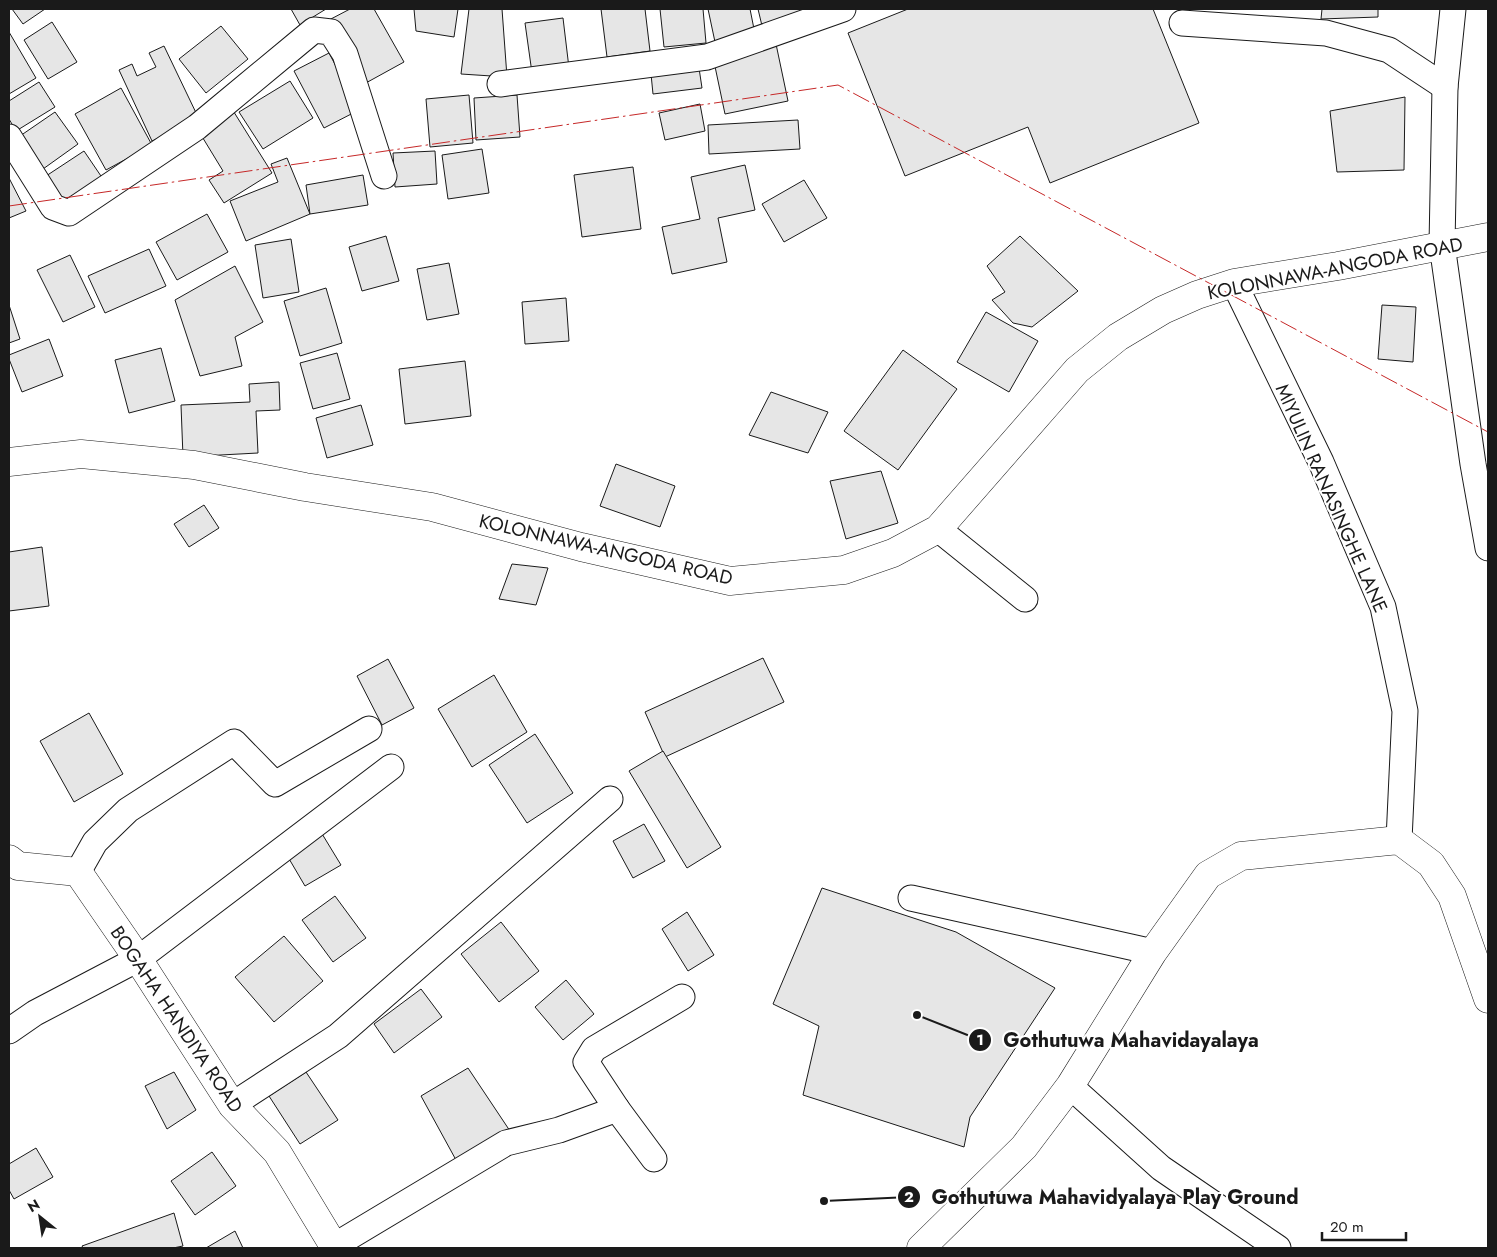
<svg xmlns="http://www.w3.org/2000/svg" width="1497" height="1257" viewBox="0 0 1497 1257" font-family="Jost,sans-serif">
<rect width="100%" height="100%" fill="#fff"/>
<!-- building -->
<g fill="#e6e6e6" stroke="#1a1a1a">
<polygon points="12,9 45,9 23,24"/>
<polygon points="291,9 326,9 300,25"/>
<polygon points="350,9 374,9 404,62 364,84 329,20"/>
<polygon points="414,9 458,9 454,37 416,31"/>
<polygon points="469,9 502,9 507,77 461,74"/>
<polygon points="601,9 645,9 650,51 607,57"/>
<polygon points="660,9 703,9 706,43 664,47"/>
<polygon points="708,9 750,9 755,34 715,42"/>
<polygon points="758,9 822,9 763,30"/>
<polygon points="908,9 1153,9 1199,123 1050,183 1028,127 905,176 848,33"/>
<polygon points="1322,9 1378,9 1378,17 1321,19"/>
<polygon points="563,18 569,68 532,73 525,23"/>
<polygon points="52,22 77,62 48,79 24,40"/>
<polygon points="221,26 248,59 206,93 179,59"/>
<polygon points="9,32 36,78 9,94"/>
<polygon points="776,44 788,101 725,114 713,57"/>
<polygon points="164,46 199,119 152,141 119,70 132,64 137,76 156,67 149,53"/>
<polygon points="329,53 359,110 324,128 294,71"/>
<polygon points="699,68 702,88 653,94 651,74"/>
<polygon points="290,81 313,118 263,149 239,112"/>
<polygon points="39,82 55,107 16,131 9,119 9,101"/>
<polygon points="121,88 152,145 106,170 75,114"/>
<polygon points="469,95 473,143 430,147 426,99"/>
<polygon points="517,95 520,137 476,140 474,98"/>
<polygon points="1405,97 1404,170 1337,172 1330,111"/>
<polygon points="700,104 705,131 665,140 659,113"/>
<polygon points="232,109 272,173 224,203 209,180 223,171 198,130"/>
<polygon points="55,112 78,144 43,169 20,136"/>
<polygon points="798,120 800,149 709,154 708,125"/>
<polygon points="482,149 489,193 448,199 442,155"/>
<polygon points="84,151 103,179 62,207 43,178"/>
<polygon points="435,151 437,184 395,187 393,153"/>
<polygon points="287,158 310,214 246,241 230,201 278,182 271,164"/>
<polygon points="745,165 755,210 718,218 727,262 672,274 662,227 700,219 691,177"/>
<polygon points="633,167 641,229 582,237 574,175"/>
<polygon points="363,175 368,205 310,214 306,185"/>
<polygon points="9,178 26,211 9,218"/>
<polygon points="804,180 827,218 784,242 762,204"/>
<polygon points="207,214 228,252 177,280 156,242"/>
<polygon points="386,236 399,281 362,291 349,247"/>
<polygon points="1020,236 1078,291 1032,327 1013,323 992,300 1005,292 987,266"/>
<polygon points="291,239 299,292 263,298 255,245"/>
<polygon points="149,249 166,286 105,313 88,276"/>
<polygon points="70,255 95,307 63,322 37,270"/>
<polygon points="449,263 459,314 427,320 417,269"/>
<polygon points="235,266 263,322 235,337 242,366 200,376 175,300"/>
<polygon points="326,288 342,343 300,356 284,301"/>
<polygon points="566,298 569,341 525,344 522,302"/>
<polygon points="9,305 20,339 9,343"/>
<polygon points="1382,305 1416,307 1413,362 1378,359"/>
<polygon points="986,312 1038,341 1009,392 957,362"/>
<polygon points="49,339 63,376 22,392 9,359 9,355"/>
<polygon points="161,348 175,401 129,413 115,360"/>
<polygon points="903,350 957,389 898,470 844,431"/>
<polygon points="337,353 350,399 313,409 300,363"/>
<polygon points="465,361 471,416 405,424 399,369"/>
<polygon points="279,382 280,410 256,411 258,453 183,457 181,405 250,402 249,384"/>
<polygon points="771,392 828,412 808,453 749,435"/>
<polygon points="361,405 373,445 327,458 316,418"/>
<polygon points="616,464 675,486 660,527 600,506"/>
<polygon points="881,471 898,523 846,539 830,481"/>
<polygon points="204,505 219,528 189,547 174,524"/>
<polygon points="42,547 49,606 9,611 9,552"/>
<polygon points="512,564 548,568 536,605 499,599"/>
<polygon points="763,658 784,702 665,757 645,712"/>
<polygon points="388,659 414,708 382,725 357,676"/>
<polygon points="494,675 527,732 472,767 438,709"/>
<polygon points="89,713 123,774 74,802 40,741"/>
<polygon points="535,734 573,793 527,823 489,765"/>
<polygon points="663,751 721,847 687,868 629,771"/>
<polygon points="313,819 341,865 305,886 278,840"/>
<polygon points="644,824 665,861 633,878 613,841"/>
<polygon points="822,888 956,932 1055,988 970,1117 964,1147 803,1095 819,1026 773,1004"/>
<polygon points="335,896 366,938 333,962 302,920"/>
<polygon points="687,912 714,955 688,971 662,929"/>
<polygon points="501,922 539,971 499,1002 461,954"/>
<polygon points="284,936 323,981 274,1022 235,977"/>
<polygon points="566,980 594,1014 563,1040 535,1007"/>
<polygon points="421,989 442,1017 394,1053 374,1024"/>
<polygon points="468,1068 510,1131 456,1160 421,1096"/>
<polygon points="174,1072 196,1110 167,1129 145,1086"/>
<polygon points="306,1072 338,1120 300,1144 269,1096"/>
<polygon points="36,1148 53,1177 14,1199 9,1190 9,1164"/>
<polygon points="212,1152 236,1186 195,1215 171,1181"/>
<polygon points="174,1213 183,1246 173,1248 83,1248 82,1246"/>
<polygon points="235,1231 243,1248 206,1248"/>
</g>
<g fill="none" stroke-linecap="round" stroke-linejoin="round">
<!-- street casing -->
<g stroke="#1a1a1a" stroke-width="27">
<g id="street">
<polyline points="1453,9 1445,87 1442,245 1473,464 1488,548"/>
<polyline points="1182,23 1326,33 1389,50 1445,87"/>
<polyline points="500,84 707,57 843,9"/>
<polyline points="9,137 53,207 69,213 197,127 314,30 331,32 345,54 384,176"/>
<polyline points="1234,283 1321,462 1383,607 1405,711 1399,840"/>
<polyline points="938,529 1025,599"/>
<polyline points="78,872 95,842 128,810 234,742 275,784 369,729"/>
<polyline points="911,898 1153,952"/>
<polyline points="9,1031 35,1013 138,959 391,767"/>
<polyline points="1070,1086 1161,1168 1278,1248"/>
<polyline points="232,1105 338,1036 610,799"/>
<polyline points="654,1159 617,1109 586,1062 594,1049 682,997"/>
<polyline points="334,1246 506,1143 559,1130 617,1109"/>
</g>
</g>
<!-- secondary casing -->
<g stroke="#1a1a1a" stroke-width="29">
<g id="secondary">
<polyline points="9,859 18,866 78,872 138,959 232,1105 277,1152 335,1248"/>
<polyline points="921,1248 1024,1147 1070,1086 1153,952 1208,875 1241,856 1399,840 1431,864 1452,896 1488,999"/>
</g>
</g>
<!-- primary casing -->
<g stroke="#1a1a1a" stroke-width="29">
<polyline id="primary" points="9,462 81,454 194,465 305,487 432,507 581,547 730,581 844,570 893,553 938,529 1077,370 1118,337 1163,310 1197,295 1234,283 1338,266 1488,237"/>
</g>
<!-- street -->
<use href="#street" stroke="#fff" stroke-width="25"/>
<!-- secondary -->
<use href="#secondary" stroke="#fff" stroke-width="28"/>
<!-- primary -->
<use href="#primary" stroke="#fff" stroke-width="28"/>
<!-- power -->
<polyline stroke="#c62828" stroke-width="1" stroke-dasharray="18 4 2.5 4" stroke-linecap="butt" points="9,206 838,85 1488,432"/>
</g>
<g text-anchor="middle" stroke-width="4" stroke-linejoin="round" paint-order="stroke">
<!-- street labels -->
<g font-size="19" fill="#1a1a1a" stroke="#fff">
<text transform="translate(1335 268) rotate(-11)" y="7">KOLONNAWA-ANGODA ROAD</text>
<text transform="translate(1332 498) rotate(66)" y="7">MIYULIN RANASINGHE LANE</text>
<text transform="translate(606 549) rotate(13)" y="7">KOLONNAWA-ANGODA ROAD</text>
<text transform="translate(177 1019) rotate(56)" y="7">BOGAHA HANDIYA ROAD</text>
</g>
</g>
<!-- callouts -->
<path fill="none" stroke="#1a1a1a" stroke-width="2" d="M917 1015L980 1040M824 1201L909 1197"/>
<g fill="#1a1a1a" stroke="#fff" stroke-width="2">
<circle cx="917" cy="1015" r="5"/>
<circle cx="824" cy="1201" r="5"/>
<circle cx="980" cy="1040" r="12"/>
<circle cx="909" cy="1197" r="12"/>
</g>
<g font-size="15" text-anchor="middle" font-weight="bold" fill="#fff">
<text x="980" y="1045">1</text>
<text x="909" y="1202">2</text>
</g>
<g font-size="20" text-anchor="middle" font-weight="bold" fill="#1a1a1a" stroke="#fff" stroke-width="4" stroke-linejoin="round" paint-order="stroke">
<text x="1131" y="1047">Gothutuwa Mahavidayalaya</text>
<text x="1115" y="1204">Gothutuwa Mahavidyalaya Play Ground</text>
</g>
<!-- border -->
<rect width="1497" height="1257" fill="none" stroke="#1a1a1a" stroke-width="20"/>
<!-- north arrow -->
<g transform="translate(40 1217) rotate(330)" stroke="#ffffff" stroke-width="4" paint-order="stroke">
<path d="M0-4L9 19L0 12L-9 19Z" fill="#1a1a1a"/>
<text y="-8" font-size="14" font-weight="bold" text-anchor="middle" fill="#1a1a1a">N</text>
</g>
<!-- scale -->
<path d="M1322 1232v8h84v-8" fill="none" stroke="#1a1a1a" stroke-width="2.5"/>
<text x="1330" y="1232" font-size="15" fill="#1a1a1a" stroke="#ffffff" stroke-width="4" paint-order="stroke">20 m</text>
</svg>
